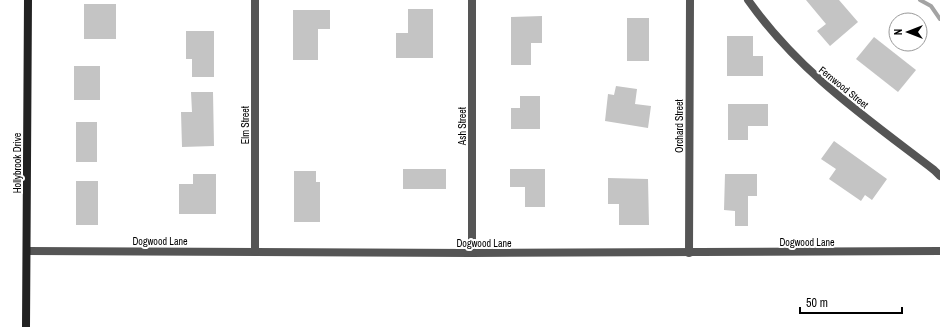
<svg xmlns="http://www.w3.org/2000/svg" width="940" height="327" viewBox="0 0 940 327" font-family="'Archivo Narrow',sans-serif">
<rect width="100%" height="100%" fill="#fff"/>
<g fill="none" stroke-linecap="round" stroke-linejoin="round">
<!-- stream -->
<polyline stroke="#a3a3a3" stroke-width="4" points="920,0 931,6 940,19"/>
</g>
<!-- building -->
<g fill="#c4c4c4">
<polygon points="806,0 839,0 858,22 830,46 817,31 826,24"/>
<rect x="84" y="4" width="32" height="35"/>
<polygon points="408,9 433,9 433,58 396,58 396,33 408,33"/>
<polygon points="293,10 330,10 330,29 318,29 318,60 293,60"/>
<polygon points="542,16 542,43 531,43 531,65 511,65 511,17"/>
<rect x="627" y="18" width="22" height="43"/>
<polygon points="186,31 214,31 214,77 192,77 192,59 186,59"/>
<polygon points="727,36 753,36 753,56 763,56 763,76 727,76"/>
<polygon points="874,37 916,70 898,92 856,59"/>
<rect x="74" y="66" width="26" height="34"/>
<polygon points="616,86 637,89 635,104 651,106 648,128 605,121 608,94 614,95"/>
<polygon points="191,92 213,92 214,146 182,147 181,112 192,112"/>
<polygon points="520,96 540,96 540,129 511,129 511,108 520,108"/>
<polygon points="728,104 768,104 768,126 748,126 748,140 728,140"/>
<rect x="76" y="122" width="21" height="40"/>
<polygon points="834,141 887,179 872,200 865,195 861,201 829,179 836,169 821,159"/>
<rect x="403" y="169" width="43" height="20"/>
<polygon points="510,169 545,169 545,207 525,207 525,187 510,187"/>
<polygon points="294,171 316,171 316,182 320,182 320,222 294,222"/>
<polygon points="193,174 216,174 216,214 179,214 179,184 193,184"/>
<polygon points="725,174 757,174 757,196 748,196 748,226 735,226 735,211 724,210"/>
<polygon points="608,178 648,179 649,225 619,225 619,204 608,204"/>
<rect x="76" y="181" width="22" height="44"/>
</g>
<g fill="none" stroke-linecap="round" stroke-linejoin="round">
<!-- minor -->
<g stroke="#555" stroke-width="8">
<path d="M748,0C799,72 865,117 934,170L940,176"/>
<polyline points="27,251 472,253 940,251"/>
<polyline points="255,251 255,0"/>
<polyline points="472,253 472,0"/>
<polyline points="689,253 690,0"/>
</g>
<!-- secondary -->
<polyline stroke="#222" stroke-width="8" points="26,327 28,0"/>
</g>
<g text-anchor="middle" stroke-width="4" stroke-linejoin="round" paint-order="stroke">
<!-- street labels -->
<g font-size="10" fill="#000" stroke="#fff">
<text transform="translate(844 87) rotate(39)" y="4">Fernwood Street</text>
<text transform="translate(245 125) rotate(-90)" y="4">Elm Street</text>
<text transform="translate(462 126) rotate(-90)" y="4">Ash Street</text>
<text transform="translate(679 126) rotate(-90)" y="4">Orchard Street</text>
<text transform="translate(17 163) rotate(-90)" y="4">Hollybrook Drive</text>
<text x="160" y="245">Dogwood Lane</text>
<text x="807" y="246">Dogwood Lane</text>
<text x="484" y="247">Dogwood Lane</text>
</g>
</g>
<!-- north arrow -->
<g transform="translate(908 32) rotate(270)"><circle r="19" fill="#ffffff" stroke="#999999"/>
<path d="M0-3L7 15L0 10L-7 15Z" fill="#000000"/>
<text y="-6" font-size="11" font-weight="bold" text-anchor="middle" fill="#000000">N</text>
</g>
<!-- scale -->
<path d="M800 307v6h102v-6" fill="none" stroke="#000000" stroke-width="2"/>
<text x="806" y="307" font-size="12" fill="#000000" stroke="#ffffff" stroke-width="3" paint-order="stroke">50 m</text>
</svg>
